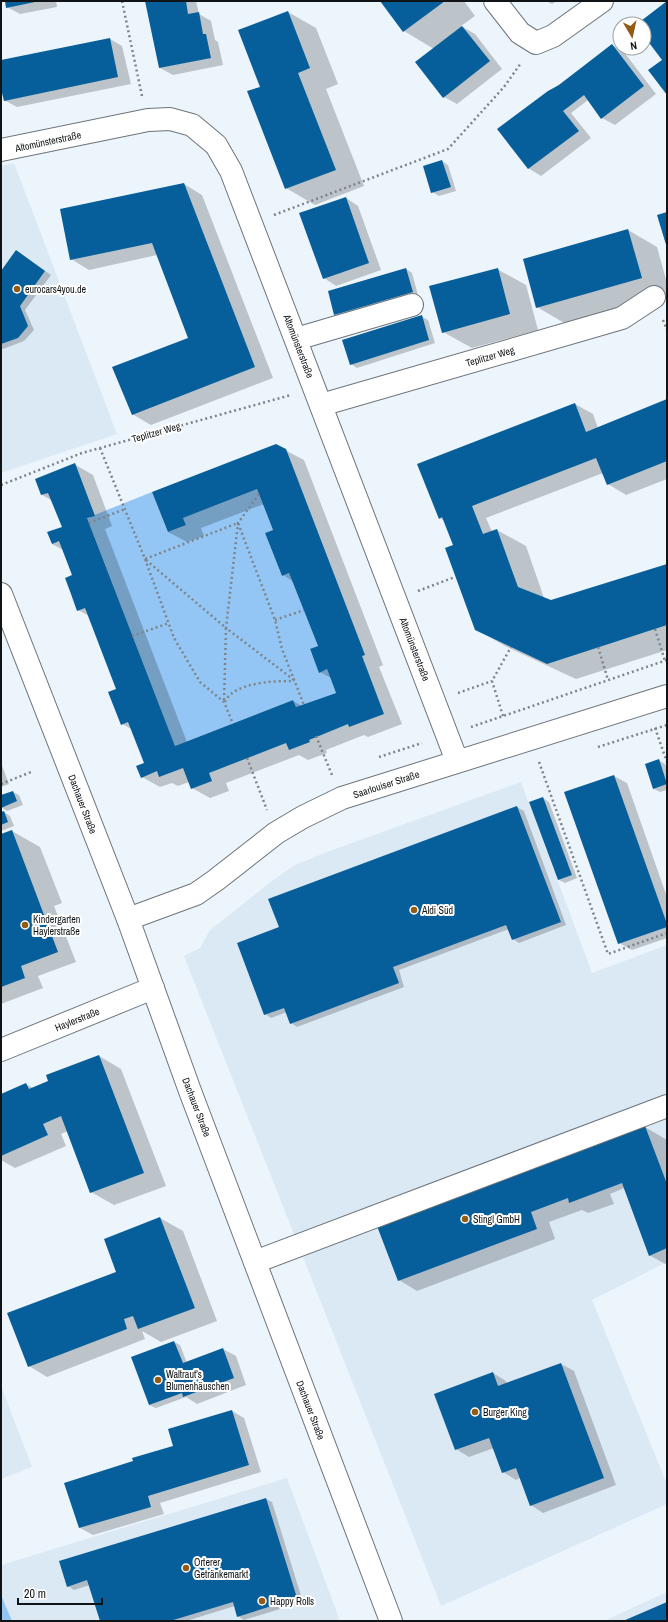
<svg xmlns="http://www.w3.org/2000/svg" width="668" height="1622" viewBox="0 0 668 1622" font-family="'Archivo Narrow',sans-serif">
<rect width="100%" height="100%" fill="#ecf4fc"/>
<!-- built -->
<g fill="#dbe9f5">
<polygon points="14,163 117,434 1,473 1,166"/>
<polygon points="521,782 592,973 667,945 667,1262 592,1300 667,1484 667,1504 441,1606 184,956 200,948 210,930 272,881 295,865 327,852"/>
<polygon points="1,1386 32,1467 1,1479"/>
<polygon points="287,1478 340,1621 1,1621 1,1565"/>
<polygon points="667,1592 667,1621 603,1621 606,1620"/>
</g>
<!-- green -->
<g fill="#93c6f4">
<polygon points="257,489 273,530 265,533 282,576 289,573 318,646 310,650 319,672 327,669 336,693 296,707 293,700 175,746 87,518 152,492 168,532 186,525 183,518"/>
<polygon points="1,1595 12,1621 1,1621"/>
</g>
<!-- shadow -->
<g fill="#0003">
<polygon points="6,1 56,1 57,7 20,14 7,7"/>
<polygon points="146,1 196,1 199,14 211,21 215,40 218,42 223,65 173,75 160,68"/>
<polygon points="381,1 464,1 475,16 461,26 475,34 502,69 457,104 444,97 434,49 404,31"/>
<polygon points="546,1 557,1 552,4"/>
<polygon points="288,12 316,28 338,84 326,89 364,186 315,205 286,188 261,87"/>
<polygon points="110,39 122,46 131,84 17,107 4,100 1,84 1,61"/>
<polygon points="612,45 624,52 656,94 615,125 602,118 588,100 571,113 591,138 541,176 528,168 549,92"/>
<polygon points="442,161 448,165 456,191 439,196 432,192"/>
<polygon points="184,184 202,195 273,378 151,425 132,414 189,338 157,255 89,270 71,259"/>
<polygon points="346,198 358,206 381,270 336,286 324,278"/>
<polygon points="628,230 657,247 667,283 667,295 566,324 537,307"/>
<polygon points="17,251 51,275 25,310 34,330 24,341 3,349 1,348 1,273"/>
<polygon points="406,269 412,273 418,295 342,318 335,314"/>
<polygon points="497,269 526,285 538,330 472,348 443,332"/>
<polygon points="422,317 428,320 435,343 357,368 351,364"/>
<polygon points="667,400 667,479 626,495 608,484 603,473 486,518 492,532 497,530 526,546 544,598 551,601 667,565 667,650 576,679 505,646 476,629 456,545 445,521 440,518 575,404 593,414 598,428"/>
<polygon points="285,450 304,460 383,665 379,667 402,724 368,737 364,735 326,750 327,753 308,760 299,755 226,783 229,791 210,798 192,788 189,782 178,786 172,783 160,787 142,777 145,763 133,730 122,724 117,689 89,616 78,610 73,576 63,550 52,544 63,527 53,501 42,495 74,464 93,475 112,526 105,529 187,742 293,701 302,706 337,693 331,678 320,672 319,647 294,582 283,575 274,531 264,504 201,528 204,536 187,542 168,532 153,492"/>
<polygon points="659,760 665,764 667,769 667,790 660,792 654,789 646,765"/>
<polygon points="1,763 9,784 1,787"/>
<polygon points="614,776 627,783 667,897 667,938 632,950 619,943"/>
<polygon points="13,792 19,795 23,805 7,811 1,807 1,796"/>
<polygon points="543,798 549,802 577,878 565,883 559,880"/>
<polygon points="517,807 524,811 566,925 519,943 513,939 509,929 399,970 404,987 297,1027 291,1023 287,1012 271,1018 265,1014 280,928"/>
<polygon points="4,812 10,816 14,826 1,831 1,813"/>
<polygon points="12,831 40,847 62,903 54,906 76,962 38,976 43,988 1,1004 1,835"/>
<polygon points="99,1056 121,1069 166,1186 114,1205 91,1192 68,1131 61,1134 66,1146 15,1168 1,1160 1,1095 26,1084 33,1088 50,1083"/>
<polygon points="645,1127 667,1140 667,1265 649,1255 624,1188 610,1194 614,1204 588,1213 582,1210 549,1222 555,1239 417,1291 399,1280"/>
<polygon points="160,1218 183,1231 217,1321 161,1342 142,1331 145,1339 47,1377 29,1366 117,1272"/>
<polygon points="174,1342 180,1345 187,1363 223,1349 236,1356 246,1385 197,1404 186,1397 156,1408 149,1405"/>
<polygon points="561,1364 574,1371 616,1485 543,1513 531,1505 520,1478 516,1480 503,1472 494,1448 469,1457 456,1449 493,1373 506,1381 507,1384"/>
<polygon points="232,1411 244,1418 261,1472 160,1503 164,1514 93,1535 80,1528 134,1462 174,1446"/>
<polygon points="266,1499 272,1502 303,1602 244,1620 238,1616 235,1606 186,1621 101,1621 90,1585 74,1590 68,1586"/>
</g>
<!-- building -->
<g fill="#065f9a">
<polygon points="5,1 35,1 35,2 6,8"/>
<polygon points="145,1 186,1 188,14 199,12 203,34 206,34 211,58 159,68"/>
<polygon points="380,1 445,1 403,32"/>
<polygon points="667,1 667,95 648,70 662,60 644,36 644,24 637,24"/>
<polygon points="288,11 310,68 298,73 336,170 285,189 247,91 260,87 238,30"/>
<polygon points="462,26 490,61 443,98 415,62"/>
<polygon points="110,38 118,77 4,101 1,89 1,60"/>
<polygon points="612,44 644,86 601,119 584,95 563,111 579,131 528,169 497,129 548,91 559,85"/>
<polygon points="442,160 451,187 431,193 423,166"/>
<polygon points="184,183 255,367 132,415 112,367 188,338 152,243 70,260 60,209"/>
<polygon points="346,197 369,263 323,279 299,213"/>
<polygon points="667,212 667,248 657,215"/>
<polygon points="628,229 642,278 536,308 523,259"/>
<polygon points="16,250 45,271 20,306 28,326 18,338 1,344 1,271"/>
<polygon points="406,268 413,292 334,315 328,291"/>
<polygon points="498,268 510,314 442,333 429,286"/>
<polygon points="422,315 429,340 350,365 342,340"/>
<polygon points="667,399 667,461 607,485 596,458 472,506 483,534 497,529 518,587 551,600 667,564 667,625 547,664 475,630 445,548 453,545 442,517 439,519 417,464 575,403 586,432"/>
<polygon points="276,444 286,449 365,655 362,656 384,714 349,727 348,724 309,740 310,742 289,750 286,743 209,773 212,781 191,789 183,768 159,777 157,771 141,778 136,766 144,763 128,722 121,725 108,692 116,689 85,608 77,611 71,594 65,578 72,575 59,541 52,544 47,532 62,527 48,493 41,495 35,479 75,463 95,516 87,518 175,746 293,700 296,707 336,693 327,669 319,673 310,649 318,646 289,573 282,576 265,533 273,530 257,489 183,518 186,525 168,532 152,492"/>
<polygon points="659,759 667,784 653,789 645,764"/>
<polygon points="614,775 667,924 667,927 618,944 564,792"/>
<polygon points="13,791 17,801 1,808 1,795"/>
<polygon points="543,797 572,875 558,880 529,802"/>
<polygon points="517,806 561,922 512,940 506,925 393,967 399,983 290,1024 284,1008 264,1015 237,943 279,927 268,899"/>
<polygon points="4,811 8,822 1,825 1,812"/>
<polygon points="12,830 58,952 21,966 25,978 1,987 1,834"/>
<polygon points="99,1055 144,1173 90,1193 61,1116 43,1124 48,1135 1,1156 1,1094 26,1083 29,1089 48,1081 46,1075"/>
<polygon points="645,1126 667,1184 667,1248 649,1256 622,1183 569,1203 568,1198 531,1212 537,1229 398,1281 377,1226"/>
<polygon points="160,1217 195,1308 138,1329 133,1316 124,1319 127,1329 28,1367 7,1313 116,1272 104,1239"/>
<polygon points="174,1341 183,1363 223,1348 234,1378 183,1397 182,1393 149,1405 131,1357"/>
<polygon points="561,1363 604,1478 530,1506 516,1468 502,1473 489,1438 455,1450 434,1394 493,1372 498,1386"/>
<polygon points="232,1410 249,1465 148,1496 151,1507 79,1528 64,1483 133,1461 132,1458 173,1446 168,1429"/>
<polygon points="266,1498 297,1598 237,1617 233,1602 170,1621 100,1621 87,1580 67,1587 59,1561"/>
<polygon points="667,1602 667,1621 623,1621"/>
</g>
<g fill="none" stroke-linecap="round" stroke-linejoin="round">
<!-- minor casing -->
<g stroke="#6d747a" stroke-width="24">
<g id="minor">
<polyline points="495,1 520,33 536,43 553,36 602,1"/>
<polyline points="1,150 148,120 170,119 192,125 216,145 231,171 457,761"/>
<polyline points="296,339 412,305"/>
<polyline points="321,405 622,318 654,297"/>
<polyline points="128,919 196,894 216,880 276,833 303,817 342,798 667,696"/>
<polyline points="1,1050 153,988"/>
<polyline points="255,1262 667,1106"/>
</g>
</g>
<!-- major casing -->
<g stroke="#6d747a" stroke-width="24">
<polyline id="major" points="1,594 128,919 190,1091 391,1621"/>
</g>
<!-- path -->
<g stroke="#7f8489" stroke-width="2.5" stroke-dasharray="2 3" stroke-linecap="butt">
<polyline points="122,1 142,96"/>
<polyline points="274,215 448,149 504,87 521,63"/>
<polyline points="663,320 667,330"/>
<polyline points="100,448 145,559 238,523 275,620 282,649 304,705"/>
<polyline points="1,485 82,453 291,395"/>
<polyline points="259,494 238,523 226,628 294,680"/>
<polyline points="89,523 125,509"/>
<polyline points="145,559 174,638 200,682 224,702 233,724"/>
<polyline points="146,560 226,628 224,702"/>
<polyline points="418,591 455,577"/>
<polyline points="275,620 304,610"/>
<polyline points="655,629 665,661"/>
<polyline points="132,636 169,623"/>
<polyline points="598,647 608,680"/>
<polyline points="458,693 492,681"/>
<path d="M225,702C226,700 228,696 231,694C246,682 275,681 294,681"/>
<polyline points="503,716 492,681 511,647"/>
<polyline points="471,727 667,660"/>
<polyline points="655,728 667,762"/>
<polyline points="316,736 332,775"/>
<polyline points="598,747 667,725"/>
<polyline points="379,757 422,743"/>
<polyline points="247,758 267,810"/>
<polyline points="539,762 608,954 667,933"/>
<polyline points="1,784 31,772"/>
</g>
<!-- minor -->
<use href="#minor" stroke="#fff" stroke-width="22"/>
<!-- major -->
<use href="#major" stroke="#fff" stroke-width="22"/>
</g>
<!-- markers -->
<g fill="#925a13" stroke="#fff" stroke-width="1.5">
<circle cx="17" cy="289" r="4"/>
<circle cx="414" cy="910" r="4"/>
<circle cx="25" cy="925" r="4"/>
<circle cx="465" cy="1219" r="4"/>
<circle cx="158" cy="1380" r="4"/>
<circle cx="475" cy="1412" r="4"/>
<circle cx="186" cy="1568" r="4"/>
<circle cx="262" cy="1601" r="4"/>
</g>
<g text-anchor="middle" stroke-width="4" stroke-linejoin="round" paint-order="stroke">
<!-- street labels -->
<g font-size="10" fill="#111416" stroke="#fff">
<text transform="translate(48 141) rotate(-12)" y="4">Altomünsterstraße</text>
<text transform="translate(299 346) rotate(69)" y="4">Altomünsterstraße</text>
<text transform="translate(490 356) rotate(-16)" y="4">Teplitzer Weg</text>
<text transform="translate(156 432) rotate(-16)" y="4">Teplitzer Weg</text>
<text transform="translate(415 649) rotate(69)" y="4">Altomünsterstraße</text>
<text transform="translate(386 784) rotate(-18)" y="4">Saarlouiser Straße</text>
<text transform="translate(83 804) rotate(69)" y="4">Dachauer Straße</text>
<text transform="translate(77 1019) rotate(-22)" y="4">Haylerstraße</text>
<text transform="translate(197 1107) rotate(69)" y="4">Dachauer Straße</text>
<text transform="translate(311 1410) rotate(69)" y="4">Dachauer Straße</text>
</g>
<!-- poi labels -->
<g font-size="10" fill="#111416" stroke="#fff" text-anchor="start">
<text x="25" y="293">eurocars4you.de</text>
<text x="422" y="914">Aldi Süd</text>
<text x="33" y="923">Kindergarten<tspan x="33" dy="12">Haylerstraße</tspan></text>
<text x="473" y="1223">Stingl GmbH</text>
<text x="166" y="1378">Waltraut's<tspan x="166" dy="12">Blumenhäuschen</tspan></text>
<text x="483" y="1416">Burger King</text>
<text x="194" y="1566">Orterer<tspan x="194" dy="12">Getränkemarkt</tspan></text>
<text x="270" y="1605">Happy Rolls</text>
</g>
</g>
<!-- border -->
<rect width="668" height="1622" fill="none" stroke="#111416" stroke-width="4"/>
<!-- north arrow -->
<g transform="translate(632 36) rotate(171)"><circle r="19" fill="#ffffff" stroke="#a0a1a2"/>
<path d="M0-3L7 15L0 10L-7 15Z" fill="#925a13"/>
<text y="-6" font-size="11" font-weight="bold" text-anchor="middle" fill="#111416">N</text>
</g>
<!-- scale -->
<path d="M18 1598v6h84v-6" fill="none" stroke="#111416" stroke-width="2"/>
<text x="24" y="1598" font-size="12" fill="#111416" stroke="#ffffff" stroke-width="3" paint-order="stroke">20 m</text>
</svg>
